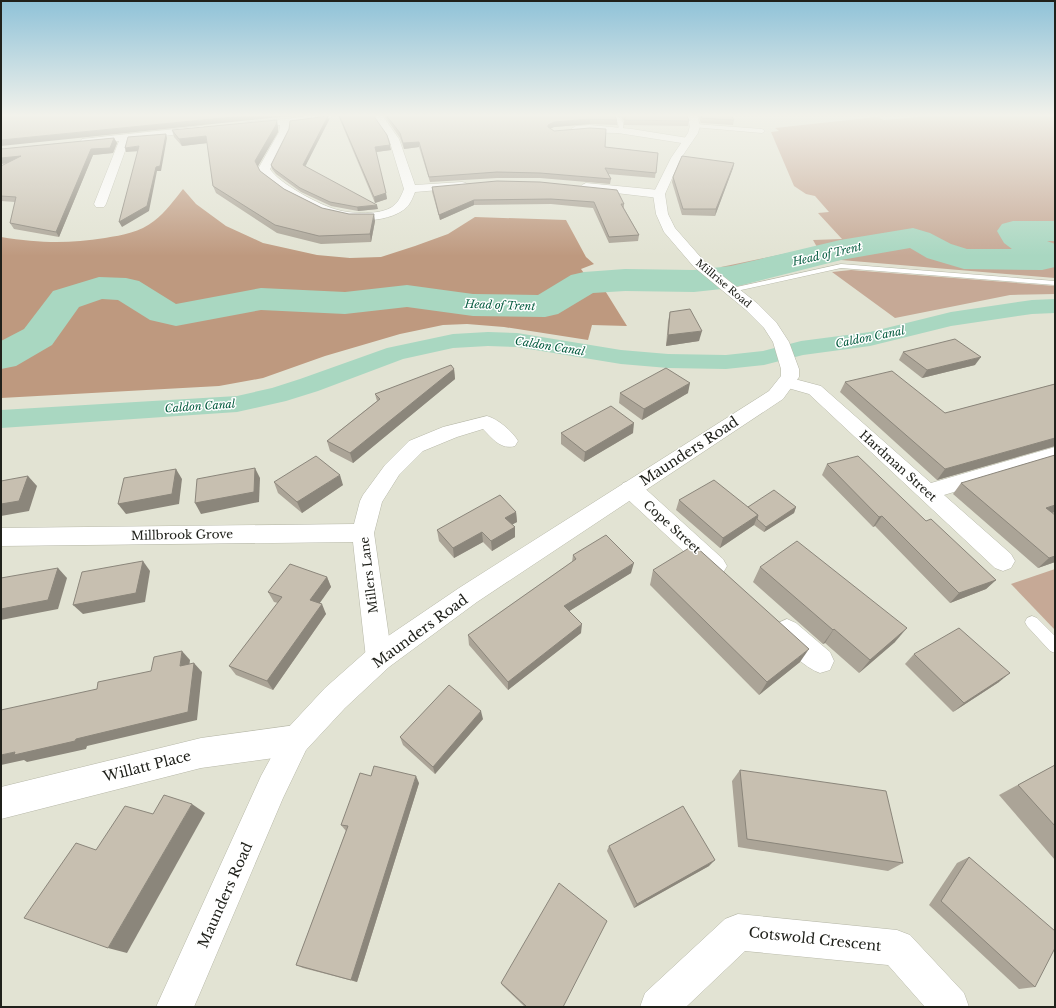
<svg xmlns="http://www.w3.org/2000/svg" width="1056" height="1008" viewBox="0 0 1056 1008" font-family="'Libre Baskerville',serif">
<rect width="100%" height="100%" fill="#e2e3d3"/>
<!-- green -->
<g fill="#c6a996">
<polygon points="942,115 1055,115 1055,278 841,260 809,263 737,282 721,267 817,247 813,240 842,239 818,213 829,212 815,196 806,194 794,186 771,132 779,131 775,128 877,117 884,120"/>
<polygon points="851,270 1055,286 1055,294 1010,295 895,318 832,272"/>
<polygon points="1055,569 1055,630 1011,584"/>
</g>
<!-- forest -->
<path fill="#be997f" d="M183,189L196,204L226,226L263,243L317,255L350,258L381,257L415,246L448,234L475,217L566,220L586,257L594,264L581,269L586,276L680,271L696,285L604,289L627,326L592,325L588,340L504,327L467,324L443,325L400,334L325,356L263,378L219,386L1,398V237C39,243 67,244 105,238C123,235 140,232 154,221C166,212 174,200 183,189Z"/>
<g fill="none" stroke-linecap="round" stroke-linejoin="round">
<!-- canal -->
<polygon fill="#a9d7c1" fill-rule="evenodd" points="1055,299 1055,313 1032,314 951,326 870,346 803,355 764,365 726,369 668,368 621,364 517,347 488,346 453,348 403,359 318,391 286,401 237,412 1,428 1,410 237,396 272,388 300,379 387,348 453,334 488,332 517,333 621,350 668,354 726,355 763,351 801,341 870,332 951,312 1032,300"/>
<!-- river -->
<polygon fill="#a9d7c1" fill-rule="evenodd" points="1013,221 1055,221 1055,241 1047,241 1055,244 1055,267 1042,270 964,269 927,258 910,248 841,260 731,288 694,292 625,291 593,293 558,314 545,317 473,316 407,307 345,314 261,310 176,326 150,320 118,300 102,299 79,307 52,345 16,366 1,369 1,341 24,329 53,291 99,277 126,278 139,281 176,304 261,288 345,292 407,285 473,294 538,295 571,275 584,272 625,269 694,270 731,266 840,240 913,228 930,233 951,244 967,249 1012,249 1004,243 997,231 1002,224"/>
<!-- service casing -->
<g stroke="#b7b8a8" stroke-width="1">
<g id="service">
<polygon points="612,115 617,115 623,122 623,131 619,131 618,123"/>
<polygon points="695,124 762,129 765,131 762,133 693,127 692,126"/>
<polygon points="841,264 1055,281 1055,285 841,268 732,292 728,290 732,288"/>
<polygon points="1032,616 1037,618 1055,636 1055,653 1050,651 1027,626 1025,622 1027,618"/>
</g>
</g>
<!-- minor casing -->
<g stroke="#b7b8a8" stroke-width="1">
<g id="minor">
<path d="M313,115H335L330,118L290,124L289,132L270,169C278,183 321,206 338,210C352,214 380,215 392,207C399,202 401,196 404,189L389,139L372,115H382L399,139L415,185L462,182L466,183L468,185L466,187L462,188L415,192C413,197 411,202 408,206C392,223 353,223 332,217C315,212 277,192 265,179C262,177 260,172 258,169L279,132L280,125L247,128L242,125L247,122L286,119Z"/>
<polygon points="590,125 632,129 688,138 693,141 688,144 618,133 576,132 571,129 576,126"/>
<polygon points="203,126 208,129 206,131 129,140 106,204 104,207 96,207 94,204 119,141 86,144 82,143 81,141 82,139"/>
<polygon points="586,183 659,190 663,191 665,194 663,197 659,198 582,189 580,187 582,185"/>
<polygon points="787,377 821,386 931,483 1055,447 1055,461 944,495 1011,554 1015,561 1011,568 1003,571 995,568 809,394 781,386 778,382 781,378"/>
<path d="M487,416C498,419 512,431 518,441L515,446C501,450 493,439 483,429L457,437L423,451L399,475L382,502L374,533L392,658L389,667L379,670L369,667L366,658L353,542L1,546V528L354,524L360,501L363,495L385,465L409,441L443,427Z"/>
<polygon points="631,481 639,483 723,559 727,566 723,573 715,576 707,573 623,495 620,489 623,483"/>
<path d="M787,619L796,623L830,652L834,661L830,670L820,673C805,668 781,646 774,631L778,623Z"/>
<polygon points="296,725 306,730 311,740 306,750 296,755 201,768 1,819 1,787 201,738"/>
<polygon points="738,914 897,930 910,935 964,993 969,1007 925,1007 888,965 745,951 686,1007 640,1007 645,993 725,919"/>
</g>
</g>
<!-- tertiary casing -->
<g stroke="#b7b8a8" stroke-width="1">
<polygon id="tertiary" points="687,115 697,115 700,126 698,133 681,158 665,194 668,214 675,228 704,261 758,304 776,322 789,342 799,369 799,377 783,399 477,602 389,667 345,708 306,750 283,798 194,1007 156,1007 261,776 286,730 325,688 369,649 459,588 769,391 781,376 781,369 773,342 764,328 746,310 694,267 664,232 656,214 653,194 671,158 688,133 690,126"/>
</g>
<!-- service -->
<use href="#service" fill="#fff" fill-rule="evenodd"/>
<!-- minor -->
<use href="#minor" fill="#fff" fill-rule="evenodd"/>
<!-- tertiary -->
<use href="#tertiary" fill="#fff" fill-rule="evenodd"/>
</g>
<!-- wall -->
<g fill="#aba497">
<polygon points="338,115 373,115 391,150 376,152 387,199 375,203"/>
<polygon points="384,115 614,115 617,120 617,125 590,124 554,127 550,128 554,131 605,147 658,153 655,178 608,174 611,179 610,184 540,178 497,178 430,182 419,147 404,149 400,138"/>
<polygon points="619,115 687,115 689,121 688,126 624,125 624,121"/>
<polygon points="698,115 735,115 731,115 734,120 733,125 701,123"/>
<polygon points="329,120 305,166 378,209 358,211 331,206 301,192 276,174 272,169 271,165"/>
<polygon points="278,127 278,132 257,167 260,171 284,189 322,208 375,221 371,242 321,244 277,233 216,193 213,186 207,143 182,146 174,137 172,130"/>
<polygon points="114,138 117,143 113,153 93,155 59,237 14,229 10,223 15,202 1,201 1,166 6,163 1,164 1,149"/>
<polygon points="734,163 733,168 715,216 682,215 672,182 673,177"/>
<polygon points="432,187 624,204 624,208 639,235 638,241 609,243 593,208 551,204 474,205 440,220 432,192"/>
<polygon points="670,312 699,341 666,346 668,322"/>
<polygon points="903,352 975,365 922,378 899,360"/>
<polygon points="454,369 455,379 353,463 330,451 327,441 377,401 375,394"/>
<polygon points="845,382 945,413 1055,384 1055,446 937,480 840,392"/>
<polygon points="620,393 688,393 642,420 619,403"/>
<polygon points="561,433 633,433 584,462 561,444"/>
<polygon points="827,464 926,521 996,580 986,589 950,603 875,526 873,527 822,475"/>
<polygon points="274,482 343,485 302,513 278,493"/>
<polygon points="961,483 1055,512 1052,513 1055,515 1055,562 1038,568 953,494"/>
<polygon points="679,500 748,507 796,507 794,513 764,532 754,525 720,548 676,510"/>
<polygon points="516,512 517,522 512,524 515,527 515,537 492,551 483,542 454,558 439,541 437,530"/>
<polygon points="573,555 631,573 569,611 581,633 508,690 469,645 468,635 572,562"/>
<polygon points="760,567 895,642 859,673 825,643 823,644 753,582"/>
<polygon points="653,570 800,662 759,695 650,585"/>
<polygon points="327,577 331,587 319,603 326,614 273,690 236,675 229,666 278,603 274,602 268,592"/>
<polygon points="914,654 999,682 953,712 905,664"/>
<polygon points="483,719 435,774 403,745 400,737"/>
<polygon points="1055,765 1055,860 999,795"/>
<polygon points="740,770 903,863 888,871 738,847 732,781"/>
<polygon points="371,776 419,783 357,982 303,968 296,965 346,831 341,825"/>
<polygon points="609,846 709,866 634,908 607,851"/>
<polygon points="969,857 1035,987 1019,989 929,905 957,863"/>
<polygon points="501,983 563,1007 525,1007 502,985"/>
</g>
<!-- shaded-wall -->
<g fill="#8b867b">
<polygon points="252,115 299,115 1,146 1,140"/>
<polygon points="328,116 329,120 304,169 303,165"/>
<polygon points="590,119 590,124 554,127 548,130 548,125 554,122"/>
<polygon points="277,120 278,127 278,132 257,168 255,161"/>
<polygon points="166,134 167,138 161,171 157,171 149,211 122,227 119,222 156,167"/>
<polygon points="206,136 208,143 182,146 179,139"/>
<polygon points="114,138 117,143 113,153 93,155 59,237 56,232 91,149"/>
<polygon points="419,142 419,147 404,149 403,143"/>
<polygon points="390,145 391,150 376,152 375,147"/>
<polygon points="139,146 141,151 126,152 125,148"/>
<polygon points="21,156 24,161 1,164 1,158"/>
<polygon points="734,163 733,168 715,216 716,209"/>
<polygon points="386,193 387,199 375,203 374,197"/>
<polygon points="474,200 474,205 440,220 439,215"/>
<polygon points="377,205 378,209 358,211 357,207"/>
<polygon points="374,214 375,221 371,242 370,234"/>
<polygon points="702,331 699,341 666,346 668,335"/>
<polygon points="981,357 975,365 922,378 927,370"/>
<polygon points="454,369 455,379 353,463 350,453"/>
<polygon points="690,383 688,393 642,420 644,409"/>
<polygon points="634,423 633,433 584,462 585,452"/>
<polygon points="1055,438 1055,446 937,480 945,469"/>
<polygon points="255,468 260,478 259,502 201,514 195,503"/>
<polygon points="176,469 182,479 179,504 126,514 118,504"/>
<polygon points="340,475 343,485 302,513 297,502"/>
<polygon points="28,476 37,486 29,511 1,516 1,504"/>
<polygon points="1055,505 1055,512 1036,518 1046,508"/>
<polygon points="796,507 794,513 764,532 766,527"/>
<polygon points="516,512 517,522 506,528 505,518"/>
<polygon points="758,515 754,525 720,548 723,538"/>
<polygon points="882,516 875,526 873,527 879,517"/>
<polygon points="515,527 515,537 492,551 491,541"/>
<polygon points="482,532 483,542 454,558 453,548"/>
<polygon points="1055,556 1055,562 1038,568 1049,558"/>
<polygon points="143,561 150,571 145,602 83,614 73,605"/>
<polygon points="634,563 631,573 563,615 564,606"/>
<polygon points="58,568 67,578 58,609 1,620 1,609"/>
<polygon points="327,577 331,587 315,610 310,600"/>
<polygon points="996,580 986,589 950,603 959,593"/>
<polygon points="322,604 326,614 273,690 267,681"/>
<polygon points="582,624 581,633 508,690 508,682"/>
<polygon points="907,628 895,642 859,673 870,660"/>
<polygon points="834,629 825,643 823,644 833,630"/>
<polygon points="809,649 800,662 759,695 767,682"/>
<polygon points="182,651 190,660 188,675 180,666"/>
<polygon points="194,663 202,672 197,720 87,746 86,749 27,762 24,760 1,765 1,755 76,739"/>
<polygon points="1010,673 999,682 953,712 964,703"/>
<polygon points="481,711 483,719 435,774 433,767"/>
<polygon points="416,776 419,783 357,982 351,980"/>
<polygon points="192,804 205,813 127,953 108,948"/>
<polygon points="715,860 709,866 634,908 637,904"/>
</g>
<!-- building -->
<g fill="#c7bfb0" stroke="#8b867b">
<polygon points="1,115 252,115 1,140"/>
<polygon points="339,115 373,115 387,135 390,145 375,147 386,193 374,197"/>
<polygon points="386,115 614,115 617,120 590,119 554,122 548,125 548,127 554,131 590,128 606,129 605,147 658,153 656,173 605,168 611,179 540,173 497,172 429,177 419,142 403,143 400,133"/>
<polygon points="624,115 687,115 689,121 625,120 625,116"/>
<polygon points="701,115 731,115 734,120 702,118"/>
<polygon points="328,116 303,165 377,205 357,207 330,202 300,188 274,169 271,165 289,129 290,121"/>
<polygon points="277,120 276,125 255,161 260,171 284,189 322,208 349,214 374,214 370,234 319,236 275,225 213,186 206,136 179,139 172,130"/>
<polygon points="166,134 160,166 156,167 147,206 119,222 139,146 125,148 128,137"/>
<polygon points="114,138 110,148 91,149 56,232 10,223 16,197 1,196 1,166 21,156 1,158 1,149"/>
<polygon points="682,156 734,163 716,209 683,209 673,177"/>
<polygon points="497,181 540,182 617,190 624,204 621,204 639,235 609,237 594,202 551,199 474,200 439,215 432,187"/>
<polygon points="690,309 702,331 668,335 670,312"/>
<polygon points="955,339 981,357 927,370 903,352"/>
<polygon points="451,365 454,369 350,453 327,441 380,399 375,394"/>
<polygon points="666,368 690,383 644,409 620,393"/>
<polygon points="892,371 945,413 1055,384 1055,438 945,469 845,382"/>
<polygon points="611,406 634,423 585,452 561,433"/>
<polygon points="1055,455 1055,505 1046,508 1055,515 1055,556 1049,558 961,483"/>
<polygon points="316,456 340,475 297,502 274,482"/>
<polygon points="858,456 926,521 931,519 996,580 959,593 882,516 879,517 827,464"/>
<polygon points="255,468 254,492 195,503 197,479"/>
<polygon points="176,469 172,494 118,504 124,478"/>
<polygon points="28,476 19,501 1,504 1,481"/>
<polygon points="714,480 758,515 723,538 679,500"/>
<polygon points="774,490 796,507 766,527 757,519 758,515 748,507"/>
<polygon points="500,495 516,512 505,518 515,527 491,541 482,532 453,548 437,530"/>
<polygon points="606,535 634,563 564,606 582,624 508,682 468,635 576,559 573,555"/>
<polygon points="797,541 907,628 870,660 834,629 833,630 760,567"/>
<polygon points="694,545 809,649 767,682 653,570"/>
<polygon points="143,561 136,593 73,605 82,572"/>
<polygon points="290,564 327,577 310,600 322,604 267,681 229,666 282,597 268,592"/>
<polygon points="58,568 48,600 1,609 1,578"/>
<polygon points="959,628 1010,673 964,703 914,654"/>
<polygon points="182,651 180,666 194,663 188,712 76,739 75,741 14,755 15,752 1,755 1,710 97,689 98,682 151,671 154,657"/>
<polygon points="449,685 481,711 433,767 400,737"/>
<polygon points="1055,765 1055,826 1018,785"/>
<polygon points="374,766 416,776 351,980 296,965 348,826 341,825 360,773 371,776"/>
<polygon points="740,770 886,791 903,863 747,839"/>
<polygon points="164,795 192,804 108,948 24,918 76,843 96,850 125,806 153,814"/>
<polygon points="683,806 715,860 637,904 609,846"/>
<polygon points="969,857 1055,931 1055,948 1035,987 941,901"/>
<polygon points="559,883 607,921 563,1007 527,1007 501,983"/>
</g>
<!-- sky -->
<linearGradient id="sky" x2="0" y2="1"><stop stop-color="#8fc2d8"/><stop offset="0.45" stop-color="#f2f2eb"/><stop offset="1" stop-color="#f2f2eb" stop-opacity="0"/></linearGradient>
<rect width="1056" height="256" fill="url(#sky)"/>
<g text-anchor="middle" stroke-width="3" stroke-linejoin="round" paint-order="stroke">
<!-- far-street labels -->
<g font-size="10" fill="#20211b" stroke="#fff">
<text transform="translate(724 283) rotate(40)" y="4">Millrise Road</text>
</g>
<!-- far-water labels -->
<g font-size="11" font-style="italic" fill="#055b3f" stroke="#fff">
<text transform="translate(827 254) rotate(-13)" y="4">Head of Trent</text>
<text transform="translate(500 305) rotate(2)" y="4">Head of Trent</text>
<text transform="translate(870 337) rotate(-11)" y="4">Caldon Canal</text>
<text transform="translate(550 346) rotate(9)" y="4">Caldon Canal</text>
<text transform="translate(200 406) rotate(-4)" y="4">Caldon Canal</text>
</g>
<!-- street labels -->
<g font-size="12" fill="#20211b" stroke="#fff">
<text transform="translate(898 466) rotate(42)" y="4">Hardman Street</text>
<text transform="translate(672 527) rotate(42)" y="4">Cope Street</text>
<text transform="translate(182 535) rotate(-1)" y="4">Millbrook Grove</text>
<text transform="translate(369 575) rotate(-97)" y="4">Millers Lane</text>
</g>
<!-- near-street labels -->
<g font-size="14" fill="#20211b" stroke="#fff">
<text transform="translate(689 451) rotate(-33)" y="5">Maunders Road</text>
<text transform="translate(420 631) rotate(-36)" y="5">Maunders Road</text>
<text transform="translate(147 766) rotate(-14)" y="5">Willatt Place</text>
<text transform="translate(225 895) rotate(-66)" y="5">Maunders Road</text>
<text transform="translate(815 939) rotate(6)" y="5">Cotswold Crescent</text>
</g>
</g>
<!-- border -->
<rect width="1056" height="1008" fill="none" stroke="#20211b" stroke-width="4"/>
</svg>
